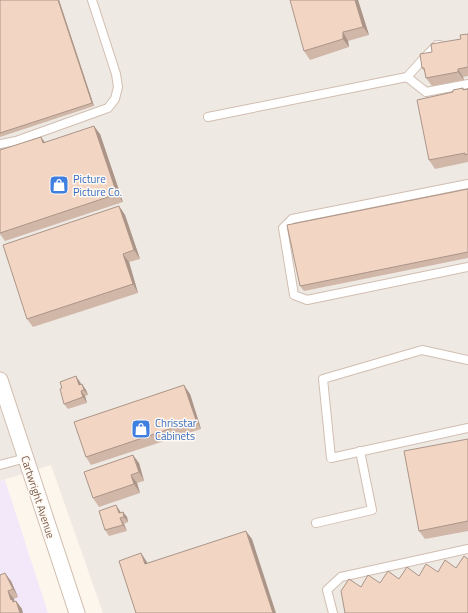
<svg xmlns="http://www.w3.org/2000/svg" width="468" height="613" viewBox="0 0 468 613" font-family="'Titillium Web',sans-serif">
<rect width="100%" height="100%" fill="#fdf6ec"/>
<!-- industrial -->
<polygon fill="#efe9e4" points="0,0 468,0 468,613 103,613 51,465 0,481"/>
<!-- education -->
<polygon fill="#f3e8fa" points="5,480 48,613 0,613 0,481"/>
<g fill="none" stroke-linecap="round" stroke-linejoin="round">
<!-- service casing -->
<g stroke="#d1beb0" stroke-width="10">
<g id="service">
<polyline points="407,77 426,92 468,84"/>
<polyline points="208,117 407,77 425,57 437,45 440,45"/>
<polyline points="0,144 16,141 108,108 115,99 118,87 116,74 92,0"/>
<polyline points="468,184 292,219 283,228 294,295 307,300 468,267"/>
<polyline points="468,360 422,350 323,379 331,458 468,428"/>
<polyline points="0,465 26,458"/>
<polyline points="316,523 372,510 360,451"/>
<polyline points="333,613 327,590 341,577 468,549"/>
</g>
</g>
<!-- minor casing -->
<g stroke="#d1beb0" stroke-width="17">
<polyline id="minor" points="0,380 77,613"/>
</g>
<!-- service -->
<use href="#service" stroke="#fff" stroke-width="8"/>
<!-- minor -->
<use href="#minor" stroke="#fff" stroke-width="15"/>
</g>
<!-- wall -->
<g fill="#d1b7a8">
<polygon points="0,0 59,0 94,106 0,137"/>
<polygon points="358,0 369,35 348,41 349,47 310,60 304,51"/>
<polygon points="468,34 468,76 463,77 464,80 432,86 426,78 425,72 422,68 432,52 461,39"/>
<polygon points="463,88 464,90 468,89 468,162 435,169 429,160 453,92"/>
<polygon points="100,134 123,202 5,241 0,234 0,150 45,143"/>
<polygon points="468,189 468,258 304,291 300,286"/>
<polygon points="119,206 125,215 140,259 129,262 138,293 33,327 27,319"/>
<polygon points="80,382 81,384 86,390 88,395 85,396 87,403 68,409 64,404"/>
<polygon points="190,394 201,429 91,465 86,457"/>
<polygon points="468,439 468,531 425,539 419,531"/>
<polygon points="139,463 144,481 137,483 140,493 99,507 93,498"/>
<polygon points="120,511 120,512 123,512 127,517 128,522 124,524 127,531 109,536 105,530"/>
<polygon points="11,581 18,597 14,599 14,601 16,601 22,609 0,613"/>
</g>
<!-- shaded-wall -->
<g fill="#aa9588">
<polygon points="58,0 59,0 94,106 92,103"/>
<polygon points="355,0 358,0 369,35 363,27"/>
<polygon points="343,32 348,41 349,47 343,39"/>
<polygon points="458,69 463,77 464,80 458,72"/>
<polygon points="94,126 100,134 123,202 117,194"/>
<polygon points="41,137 47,145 43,143"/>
<polygon points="119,206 125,215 140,259 134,250"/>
<polygon points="123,254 129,262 138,293 133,284"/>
<polygon points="76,376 80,382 83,391 79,385"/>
<polygon points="82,384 86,390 88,395 84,390"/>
<polygon points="184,385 190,394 201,429 196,420"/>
<polygon points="81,391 85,396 87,403 83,397"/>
<polygon points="133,455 139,463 144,481 139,472"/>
<polygon points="131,475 137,483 140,493 134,484"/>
<polygon points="116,505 120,511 122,517 119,513"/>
<polygon points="123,512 127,517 128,522 124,517"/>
<polygon points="120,518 124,524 127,531 123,525"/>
<polygon points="246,531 252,539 276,613 273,613"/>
<polygon points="141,553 147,562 150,573 145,564"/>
<polygon points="5,573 11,581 18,597 13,589"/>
<polygon points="8,591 14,599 15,604 11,600"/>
<polygon points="16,601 22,609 23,613 20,613"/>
</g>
<!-- building -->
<g fill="#f3d5c3" stroke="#aa9588">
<polygon points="0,0 58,0 92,103 0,133"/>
<polygon points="290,0 355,0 363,27 343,32 343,39 304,51"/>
<polygon points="468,34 468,67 458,69 458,72 426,78 424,68 422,68 420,54 432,52 431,44 461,39 460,35"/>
<polygon points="463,88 463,90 468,89 468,154 465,155 465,153 429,160 417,100 453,92 453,90"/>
<polygon points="94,126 117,194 0,233 0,150 41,137 43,143"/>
<polygon points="468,189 468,252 300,286 287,225"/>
<polygon points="119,206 134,250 123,254 133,284 27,319 3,245"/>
<polygon points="76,376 79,385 82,384 84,390 81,391 83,397 64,404 60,389 62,388 60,382"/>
<polygon points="184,385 196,420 86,457 74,422"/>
<polygon points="468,439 468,521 419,531 404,451"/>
<polygon points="133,455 139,472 131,475 134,484 93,498 84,472"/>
<polygon points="116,505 119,513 123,512 124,517 120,518 123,525 105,530 99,511"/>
<polygon points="246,531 273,613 136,613 119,561 141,553 145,564"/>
<polygon points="464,556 468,559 468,613 345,613 341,591 349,579 361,587 368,575 380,583 388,571 399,579 407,567 419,576 426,564 438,572 445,560 456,568"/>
<polygon points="5,573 13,589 8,591 11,600 12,599 13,602 16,601 20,613 0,613 0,575"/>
</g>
<!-- icons -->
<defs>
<g id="shop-square" transform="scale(1)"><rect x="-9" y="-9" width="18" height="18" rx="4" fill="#3f7fe0" stroke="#fffaf3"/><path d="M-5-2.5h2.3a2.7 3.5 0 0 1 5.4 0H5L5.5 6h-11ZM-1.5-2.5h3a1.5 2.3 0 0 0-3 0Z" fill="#fff"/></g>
</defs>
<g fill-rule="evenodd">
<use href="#shop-square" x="59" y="185"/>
<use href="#shop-square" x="141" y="429"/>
</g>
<g text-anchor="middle" stroke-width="3" stroke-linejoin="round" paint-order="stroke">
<!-- shop labels -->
<g font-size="11" fill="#366cbe" stroke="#fffaf3" text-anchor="start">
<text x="73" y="183">Picture<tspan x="73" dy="13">Picture Co.</tspan></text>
<text x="155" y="427">Chrisstar<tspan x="155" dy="13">Cabinets</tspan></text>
</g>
<!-- street labels -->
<g font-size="11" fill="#7a5c4d" stroke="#fffaf3">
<text transform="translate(38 497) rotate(72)" y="4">Cartwright Avenue</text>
</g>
</g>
</svg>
